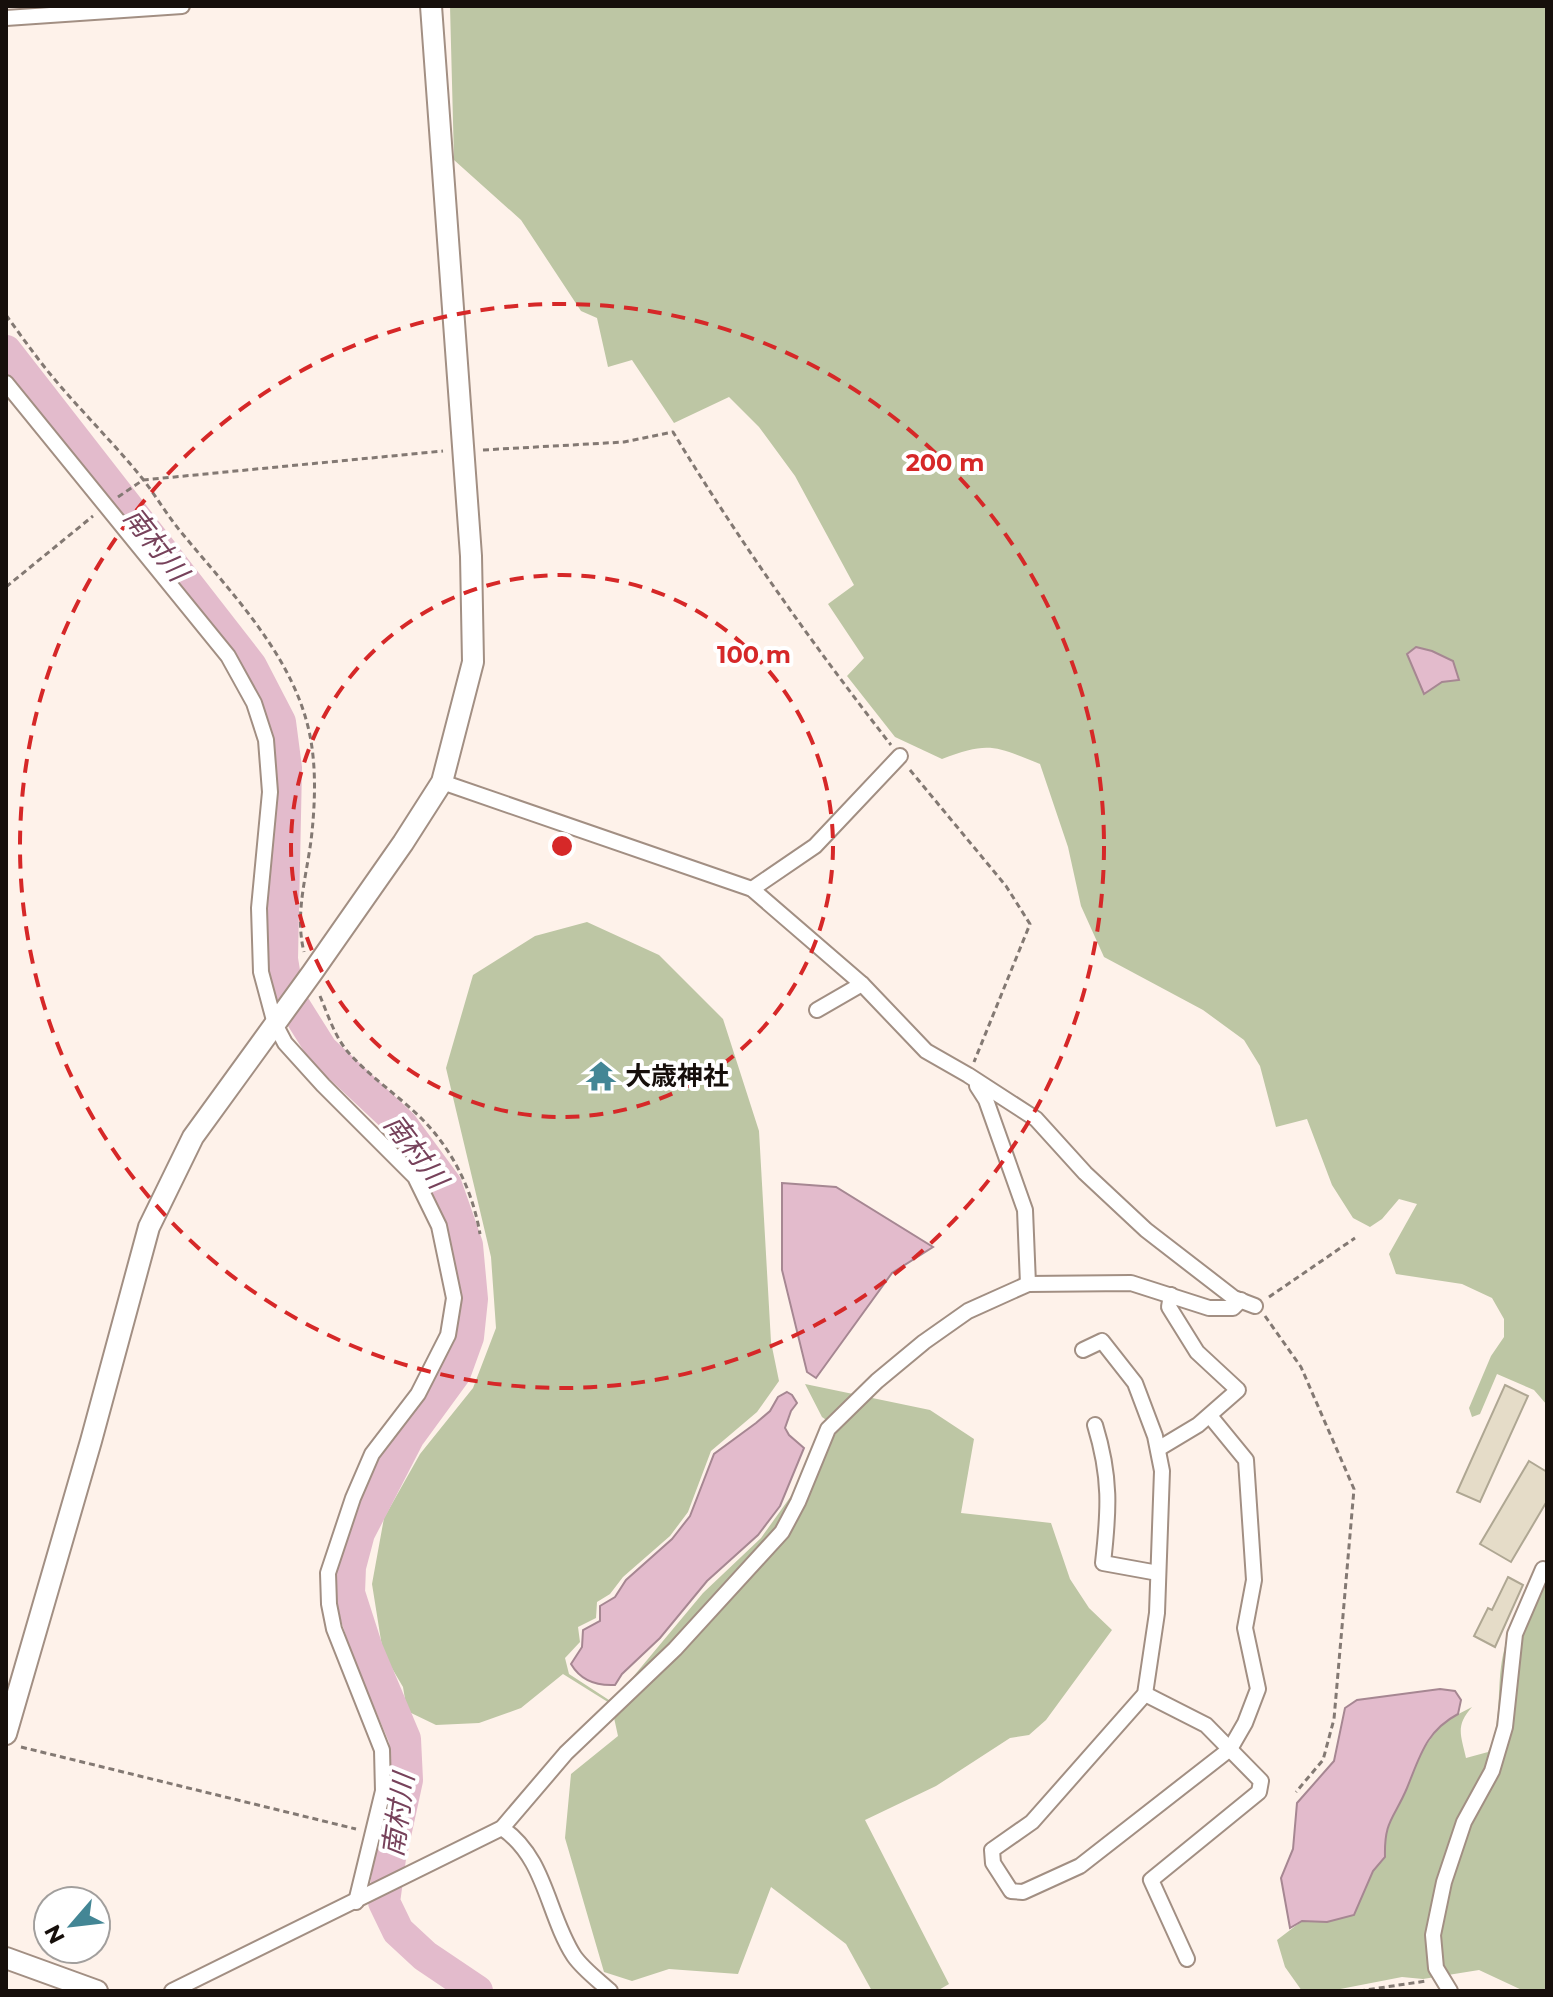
<svg xmlns="http://www.w3.org/2000/svg" width="1553" height="1997" viewBox="0 0 1553 1997" font-family="Montserrat,'Noto Sans JP',sans-serif">
<rect width="100%" height="100%" fill="#fef2ea"/>
<!-- green -->
<g fill="#bdc6a4">
<path d="M450,6H1547V1405L1534,1390L1497,1374L1480,1414L1472,1417L1469,1408L1491,1356L1504,1337V1319L1492,1298L1462,1284L1396,1274L1389,1254L1417,1204L1399,1199L1382,1219L1370,1227L1353,1218L1332,1185L1307,1119L1276,1127L1260,1066L1244,1040L1203,1010L1104,957L1081,906L1068,847L1040,764C995,746 989,741 942,759L895,737L847,676L864,658L828,604L854,585L795,476L759,427L729,397L674,423L632,360L608,367L597,318L581,311L521,220L454,160Z"/>
<polygon points="587,922 659,955 723,1019 759,1131 771,1342 779,1381 757,1412 711,1451 688,1512 670,1536 623,1577 610,1594 597,1602 596,1618 578,1627 580,1642 565,1658 569,1674 612,1702 703,1593 761,1538 839,1429 822,1417 805,1384 930,1410 974,1439 961,1513 1051,1523 1070,1579 1089,1608 1112,1630 1046,1720 1029,1735 1010,1738 936,1786 865,1820 949,1984 937,1991 872,1991 846,1944 771,1887 738,1974 669,1969 632,1981 604,1972 565,1838 571,1774 618,1736 611,1704 563,1674 521,1708 479,1723 436,1725 407,1711 403,1687 383,1653 372,1584 384,1518 420,1454 473,1388 496,1328 491,1257 446,1068 473,975 535,936"/>
<path d="M1547,1560V1991H1524L1479,1970L1423,1979L1402,1977L1330,1991H1302L1285,1967L1277,1940L1302,1921L1326,1922L1354,1915L1373,1871L1385,1857L1384,1834L1406,1790L1419,1755L1443,1722L1472,1707C1455,1726 1461,1735 1466,1758L1488,1752C1503,1722 1496,1687 1503,1655C1510,1621 1526,1587 1547,1560Z"/>
</g>
<!-- water -->
<g fill="#e3bbcc" stroke="#a68792" stroke-width="2">
<polygon points="1416,647 1432,651 1453,661 1459,680 1442,682 1424,694 1407,654"/>
<polygon points="782,1183 836,1187 933,1247 892,1273 816,1378 807,1372 782,1270"/>
<path d="M787,1392L792,1395L797,1403L791,1411L785,1428L789,1435L804,1448L780,1506L758,1535L707,1581L660,1638L622,1674L615,1685C597,1686 581,1681 571,1664L582,1647L583,1630L600,1621V1606L615,1597L626,1580L672,1539L690,1516L714,1454L756,1423L770,1411L778,1397Z"/>
<path d="M1440,1689L1455,1691L1461,1700L1458,1714C1426,1731 1420,1756 1407,1788C1394,1819 1384,1820 1385,1857L1373,1871L1354,1915L1327,1922L1302,1921L1290,1928L1281,1878L1293,1849L1297,1803L1334,1761L1345,1708L1357,1700Z"/>
</g>
<g fill="none" stroke-linecap="round" stroke-linejoin="round">
<!-- river -->
<polyline stroke="#e3bbcc" stroke-width="32" points="6,351 251,666 280,722 286,768 282,959 288,996 322,1050 402,1125 446,1185 467,1245 472,1299 468,1337 455,1373 409,1436 359,1533 350,1567 349,1593 367,1649 405,1739 407,1780 390,1858 384,1902 398,1931 425,1956 477,1991"/>
</g>
<!-- building -->
<g fill="#e5dcc8" stroke="#afa793" stroke-width="2">
<polygon points="1505,1385 1528,1396 1480,1502 1457,1492"/>
<polygon points="1529,1461 1547,1472 1547,1501 1511,1562 1480,1544"/>
<polygon points="1508,1577 1523,1585 1495,1647 1474,1636 1488,1608 1492,1610"/>
</g>
<g fill="none" stroke-linecap="round" stroke-linejoin="round">
<!-- street casing -->
<g stroke="#a28f83" stroke-width="18">
<g id="street">
<polyline points="6,18 182,6"/>
<polyline points="6,383 228,656 254,703 266,740 270,792 259,908 261,972 275,1024 285,1043 323,1085 415,1177 439,1226 454,1298 448,1335 418,1394 372,1454 353,1498 328,1573 329,1604 334,1629 382,1750 383,1791 356,1902"/>
<polyline points="442,782 752,889 862,984 926,1051 968,1075 1036,1119 1085,1173 1146,1230 1234,1298 1255,1306"/>
<polyline points="752,889 815,846 900,756"/>
<polyline points="817,1010 862,984"/>
<polyline points="977,1086 986,1100 1025,1210 1028,1284"/>
<polyline points="1083,1350 1102,1341 1135,1383 1155,1436 1162,1471 1157,1613 1145,1694 1032,1822 992,1850 993,1863 1011,1891 1023,1892 1080,1866 1230,1749 1245,1723 1258,1689 1245,1628 1254,1580 1246,1460 1210,1416"/>
<path d="M1095,1425C1111,1477 1109,1510 1103,1563L1158,1573"/>
<polyline points="1158,1449 1198,1425 1238,1390 1197,1352 1169,1307 1171,1295"/>
<polyline points="1145,1694 1206,1725 1261,1781 1259,1792 1151,1880 1187,1959"/>
<path d="M502,1828C546,1858 547,1914 574,1956C583,1969 598,1980 610,1991"/>
<polyline points="172,1991 502,1828 566,1753 675,1649 782,1532 798,1502 828,1429 877,1381 924,1342 968,1311 1028,1284 1131,1283 1209,1308 1233,1308 1241,1300"/>
<polyline points="1450,1991 1436,1968 1433,1935 1444,1882 1464,1822 1492,1771 1505,1727 1515,1634 1543,1569"/>
</g>
</g>
<!-- secondary casing -->
<g stroke="#a28f83" stroke-width="24">
<g id="secondary">
<polyline points="6,1734 91,1441 149,1227 193,1137 312,973 403,843 442,782 473,662 471,556 431,6"/>
<polyline points="6,1958 97,1991"/>
</g>
</g>
<!-- path -->
<g stroke="#837973" stroke-width="3" stroke-dasharray="6 4" stroke-linecap="butt">
<path d="M6,315C19,333 32,351 46,369C76,406 111,440 142,478C156,496 167,515 181,532C232,594 297,659 311,741C316,771 315,802 312,832C308,872 294,912 304,952"/>
<path d="M483,450L624,442L673,432C739,541 813,645 891,745"/>
<polyline points="118,497 143,480 443,451"/>
<polyline points="6,587 93,516"/>
<polyline points="910,770 1006,886 1030,924 974,1062"/>
<path d="M320,996C328,1015 335,1037 348,1052C370,1077 399,1096 422,1119C453,1150 473,1192 480,1234"/>
<polyline points="1269,1297 1355,1238"/>
<polyline points="1265,1316 1301,1367 1354,1489 1334,1719 1323,1760 1296,1792"/>
<polyline points="21,1747 356,1829"/>
<polyline points="1359,1991 1426,1981"/>
</g>
<!-- street -->
<use href="#street" stroke="#fff" stroke-width="14"/>
<!-- secondary -->
<use href="#secondary" stroke="#fff" stroke-width="20"/>
</g>
<!-- distance rings -->
<g fill="none" stroke="#d62828" stroke-width="4" stroke-dasharray="14 10">
<circle cx="562" cy="846" r="271"/>
<circle cx="562" cy="846" r="542"/>
</g>
<!-- icons -->
<defs>
<g id="temple-bare" transform="scale(2.4)"><path d="M0-6L5-2H3V0L6.5 2.5H4V6H1.5V3h-3V6H-4V2.5H-6.5L-3 0V-2H-5Z" fill="#438695" stroke="#fff" stroke-width="2.5" paint-order="stroke"/></g>
</defs>
<g fill-rule="evenodd">
<use href="#temple-bare" x="601" y="1076"/>
</g>
<g text-anchor="middle" stroke-width="8" stroke-linejoin="round" paint-order="stroke">
<!-- poi labels -->
<g font-size="26" font-weight="bold" fill="#160f0b" stroke="#fff" text-anchor="start">
<text x="625" y="1085">大歳神社</text>
</g>
<!-- water labels -->
<g font-size="28" font-style="italic" fill="#77425b" stroke="#fff">
<text transform="translate(156 544) rotate(52)" y="10">南村川</text>
<text transform="translate(416 1151) rotate(53)" y="10">南村川</text>
<text transform="translate(398 1815) rotate(-82)" y="10">南村川</text>
</g>
</g>
<circle cx="562" cy="846" r="12" fill="#d62828" stroke="#fff" stroke-width="4"/>
<g font-size="24" text-anchor="middle" font-weight="bold" fill="#d62828" stroke="#fff" stroke-width="8" stroke-linejoin="round" paint-order="stroke">
<text x="945" y="471">200 m</text>
<text x="754" y="663">100 m</text>
</g>
<!-- border -->
<rect width="1553" height="1997" fill="none" stroke="#160f0b" stroke-width="16"/>
<!-- north arrow -->
<g transform="translate(72 1925) rotate(242)"><circle r="38" fill="#ffffff" stroke="#a29f9d" stroke-width="2"/>
<path d="M0-6L14 30L0 20L-14 30Z" fill="#438695"/>
<text y="-12" font-size="22" font-weight="bold" text-anchor="middle" fill="#160f0b">N</text>
</g>
</svg>
